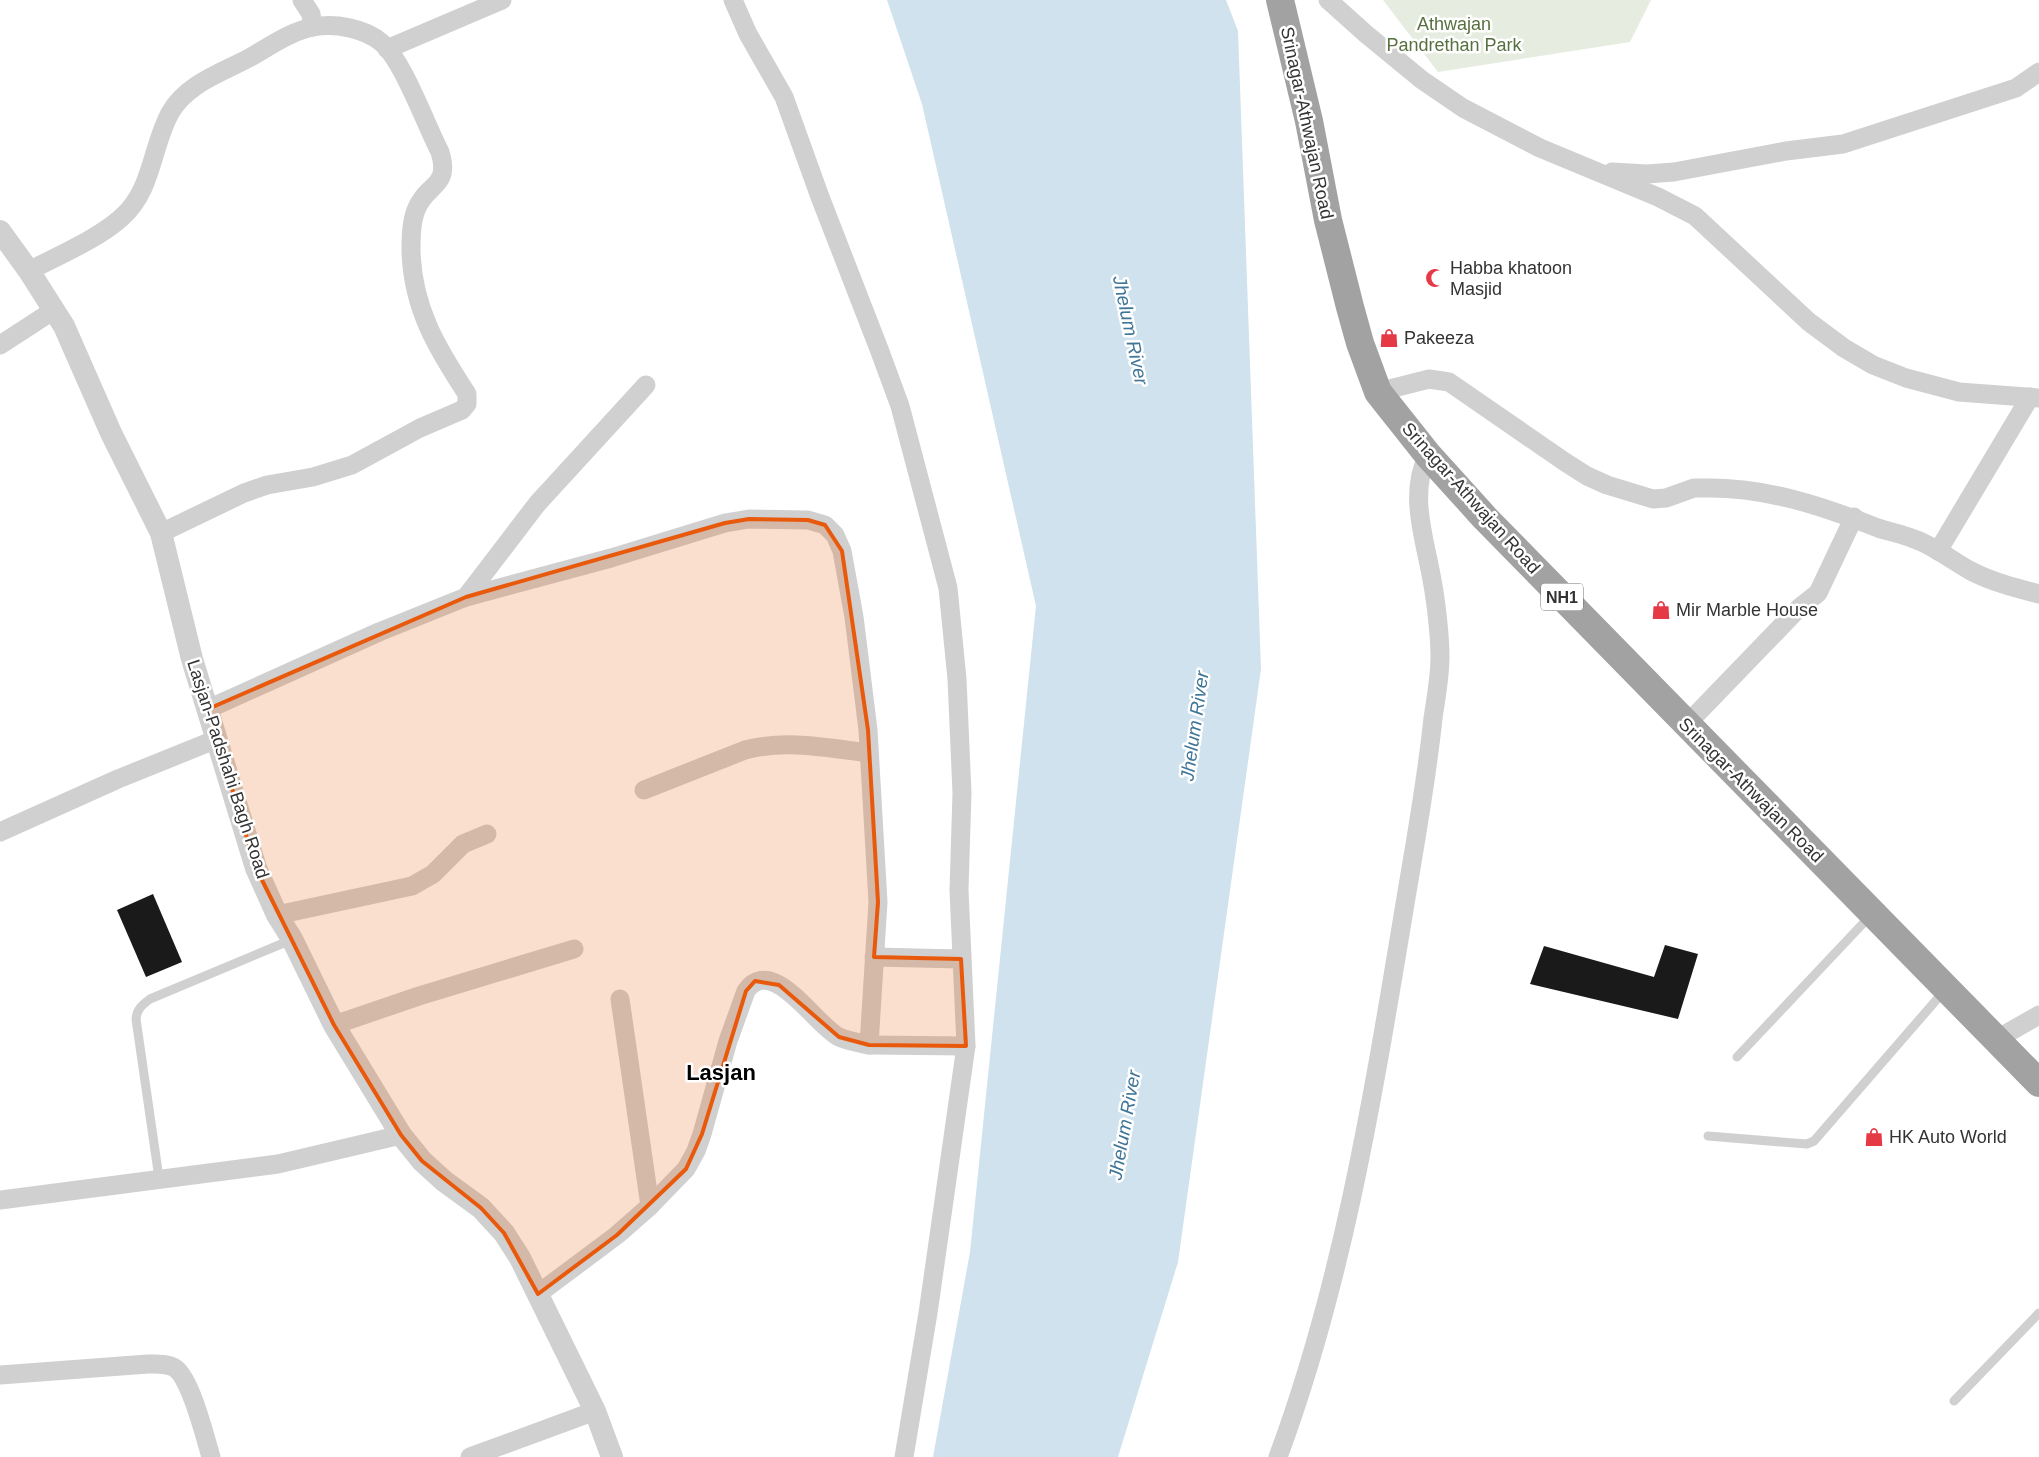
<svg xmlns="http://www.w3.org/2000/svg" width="2039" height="1457" viewBox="0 0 2039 1457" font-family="Helvetica,sans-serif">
<rect width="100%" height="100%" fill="#fff"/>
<!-- green -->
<polygon fill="#e6ecdf" points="1383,0 1651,0 1630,42 1438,72"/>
<!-- water -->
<polygon fill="#cfe2ee" points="887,0 1226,0 1238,31 1261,669 1178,1262 1118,1457 933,1457 970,1252 1036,606 922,104"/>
<!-- building -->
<g fill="#1a1a1a">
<polygon points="153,894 182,962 146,977 117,910"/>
<polygon points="1665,945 1698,954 1678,1019 1530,984 1544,946 1654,977"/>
</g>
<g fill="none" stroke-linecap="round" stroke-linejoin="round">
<!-- service -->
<g stroke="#d0d0d0" stroke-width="9">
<polyline points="1737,1057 1871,915"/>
<polyline points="1708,1136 1794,1143 1807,1144 1814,1141 1945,990"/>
<path d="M159,1178L136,1019C137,1009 142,1005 150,999L291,940"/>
<polyline points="1954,1401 2039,1313"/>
</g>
<!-- minor -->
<g stroke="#d0d0d0" stroke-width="19">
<polyline points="302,0 311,14 313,27"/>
<polyline points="733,0 748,34 784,97 820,197 879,349 900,406 948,588 957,679 962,793 959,890 966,1046 928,1313 904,1457"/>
<polyline points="1328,0 1366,34 1422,80 1463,108 1540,148 1658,197 1695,216 1809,322 1844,348 1873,365 1906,378 1959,392 2039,398"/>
<polyline points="387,49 502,0"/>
<polyline points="1612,172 1647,174 1674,172 1786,151 1843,144 2016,88 2039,72"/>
<path d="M29,271C59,255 96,240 121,218C153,190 151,148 170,113C186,84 221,73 249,58C269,47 291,31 313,27C335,23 365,28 382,43C403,61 426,125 440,152C451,188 426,183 416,210C411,223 411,238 411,252C413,309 437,348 467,394V404L462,410L420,428L352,465L313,477L267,485L244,493L161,533"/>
<polyline points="0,345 54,310"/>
<path d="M1378,392L1429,379L1449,382L1565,462L1587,476L1607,485L1653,499L1666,498L1694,488H1705C1766,487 1822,506 1878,528C1890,532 1903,534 1914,539C1935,546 1952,561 1971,571C1992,582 2016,588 2039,594"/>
<polyline points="1938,551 2030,397"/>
<path d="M466,597L611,558L725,523L749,519L808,520L825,525L835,535L842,551L854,617L868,730L878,902L869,1045C860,1043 848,1041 839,1037C816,1026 772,953 746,991L728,1041L702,1134L696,1151L686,1169L650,1206L617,1235L538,1294"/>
<polyline points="208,709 379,632 466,597 537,504 646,385"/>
<polyline points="1686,725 1799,608 1818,593 1854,517"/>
<path d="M644,790L745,750C786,739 828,748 869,753"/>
<polyline points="0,832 118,779 217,739"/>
<polyline points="277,915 412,886 433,874 463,844 487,834"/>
<polyline points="874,957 961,959"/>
<polyline points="620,999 650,1206"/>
<polyline points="334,1025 419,996 574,949"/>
<polyline points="1997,1039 2039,1015"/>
<polyline points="869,1045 966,1046"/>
<polyline points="0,1200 278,1164 401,1135"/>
<path d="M0,1375L148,1364C156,1364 167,1363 175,1368C191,1379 205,1437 211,1457"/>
<polyline points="470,1457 595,1411"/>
<path d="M1278,1457C1342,1285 1372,1102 1402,922C1413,854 1426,787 1433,718C1436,698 1440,677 1440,657C1440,636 1436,601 1432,580C1425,539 1408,494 1428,455"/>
</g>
<!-- tertiary -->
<polyline stroke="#d0d0d0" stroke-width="22" points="0,231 29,271 64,326 111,433 161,533 192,659 256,868 277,915 292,939 334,1025 401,1135 422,1161 444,1181 481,1208 504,1233 520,1258 595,1411 612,1457"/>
<!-- trunk -->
<polyline stroke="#a2a2a2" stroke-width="28" points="1280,0 1309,121 1328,220 1350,307 1360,343 1378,392 1428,455 1485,518 2039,1083"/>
</g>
<!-- marked area -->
<path fill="#e8590c" fill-opacity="0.2" stroke="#e8590c" stroke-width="4" stroke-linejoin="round" d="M749,519L808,520L825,525L842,551L868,730L878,902L874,957L961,959L966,1046L869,1045L839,1037L779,985L755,981L746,991L702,1134L686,1169L617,1235L538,1294L504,1233L481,1208L422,1161L401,1135L334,1025L256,868L208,709L466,597L725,523Z"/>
<!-- icons -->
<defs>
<g id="mosque-bare" transform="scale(1.5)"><path d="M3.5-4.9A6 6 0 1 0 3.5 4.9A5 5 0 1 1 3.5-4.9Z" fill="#e63946" stroke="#fff" stroke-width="2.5" paint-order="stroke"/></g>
<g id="shop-bare" transform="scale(1.5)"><path d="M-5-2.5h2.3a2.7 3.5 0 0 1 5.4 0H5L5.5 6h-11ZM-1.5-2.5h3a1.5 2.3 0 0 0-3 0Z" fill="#e63946" stroke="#fff" stroke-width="2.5" paint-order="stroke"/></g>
</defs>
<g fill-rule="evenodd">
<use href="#mosque-bare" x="1435" y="278"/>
<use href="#shop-bare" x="1389" y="338"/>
<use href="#shop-bare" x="1661" y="610"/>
<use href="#shop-bare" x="1874" y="1137"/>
</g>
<g text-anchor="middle" stroke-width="5" stroke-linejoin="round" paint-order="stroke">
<!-- shield labels -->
<rect fill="#fff" stroke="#707070" stroke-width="1" x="1541" y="583.5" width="42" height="27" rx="4"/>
<g font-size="16" font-weight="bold" fill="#333">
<text x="1562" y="603">NH1</text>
</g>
<!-- park labels -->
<g font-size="18" fill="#56703f" stroke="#fff">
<text x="1454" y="30">Athwajan<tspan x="1454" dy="21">Pandrethan Park</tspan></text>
</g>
<!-- street labels -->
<g font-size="18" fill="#333" stroke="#fff">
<text transform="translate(1307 123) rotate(78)" y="6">Srinagar-Athwajan Road</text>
<text transform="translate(1471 498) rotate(48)" y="6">Srinagar-Athwajan Road</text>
<text transform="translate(228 769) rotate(72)" y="6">Lasjan-Padshahi Bagh Road</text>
<text transform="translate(1751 790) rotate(45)" y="6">Srinagar-Athwajan Road</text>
</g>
<!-- poi labels -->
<g font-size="18" fill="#333" stroke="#fff" text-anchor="start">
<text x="1450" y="274">Habba khatoon<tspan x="1450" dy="21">Masjid</tspan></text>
<text x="1404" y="344">Pakeeza</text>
<text x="1676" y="616">Mir Marble House</text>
<text x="1889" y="1143">HK Auto World</text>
</g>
<!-- water labels -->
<g font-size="19" font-style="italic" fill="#3f7597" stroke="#fff">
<text transform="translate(1131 330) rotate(78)" y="7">Jhelum River</text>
<text transform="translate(1194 726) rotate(-82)" y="7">Jhelum River</text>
<text transform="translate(1124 1125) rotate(-80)" y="7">Jhelum River</text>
</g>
<!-- district labels -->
<g font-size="22" font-weight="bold" fill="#000" stroke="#fff">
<text x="721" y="1080">Lasjan</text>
</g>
</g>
</svg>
